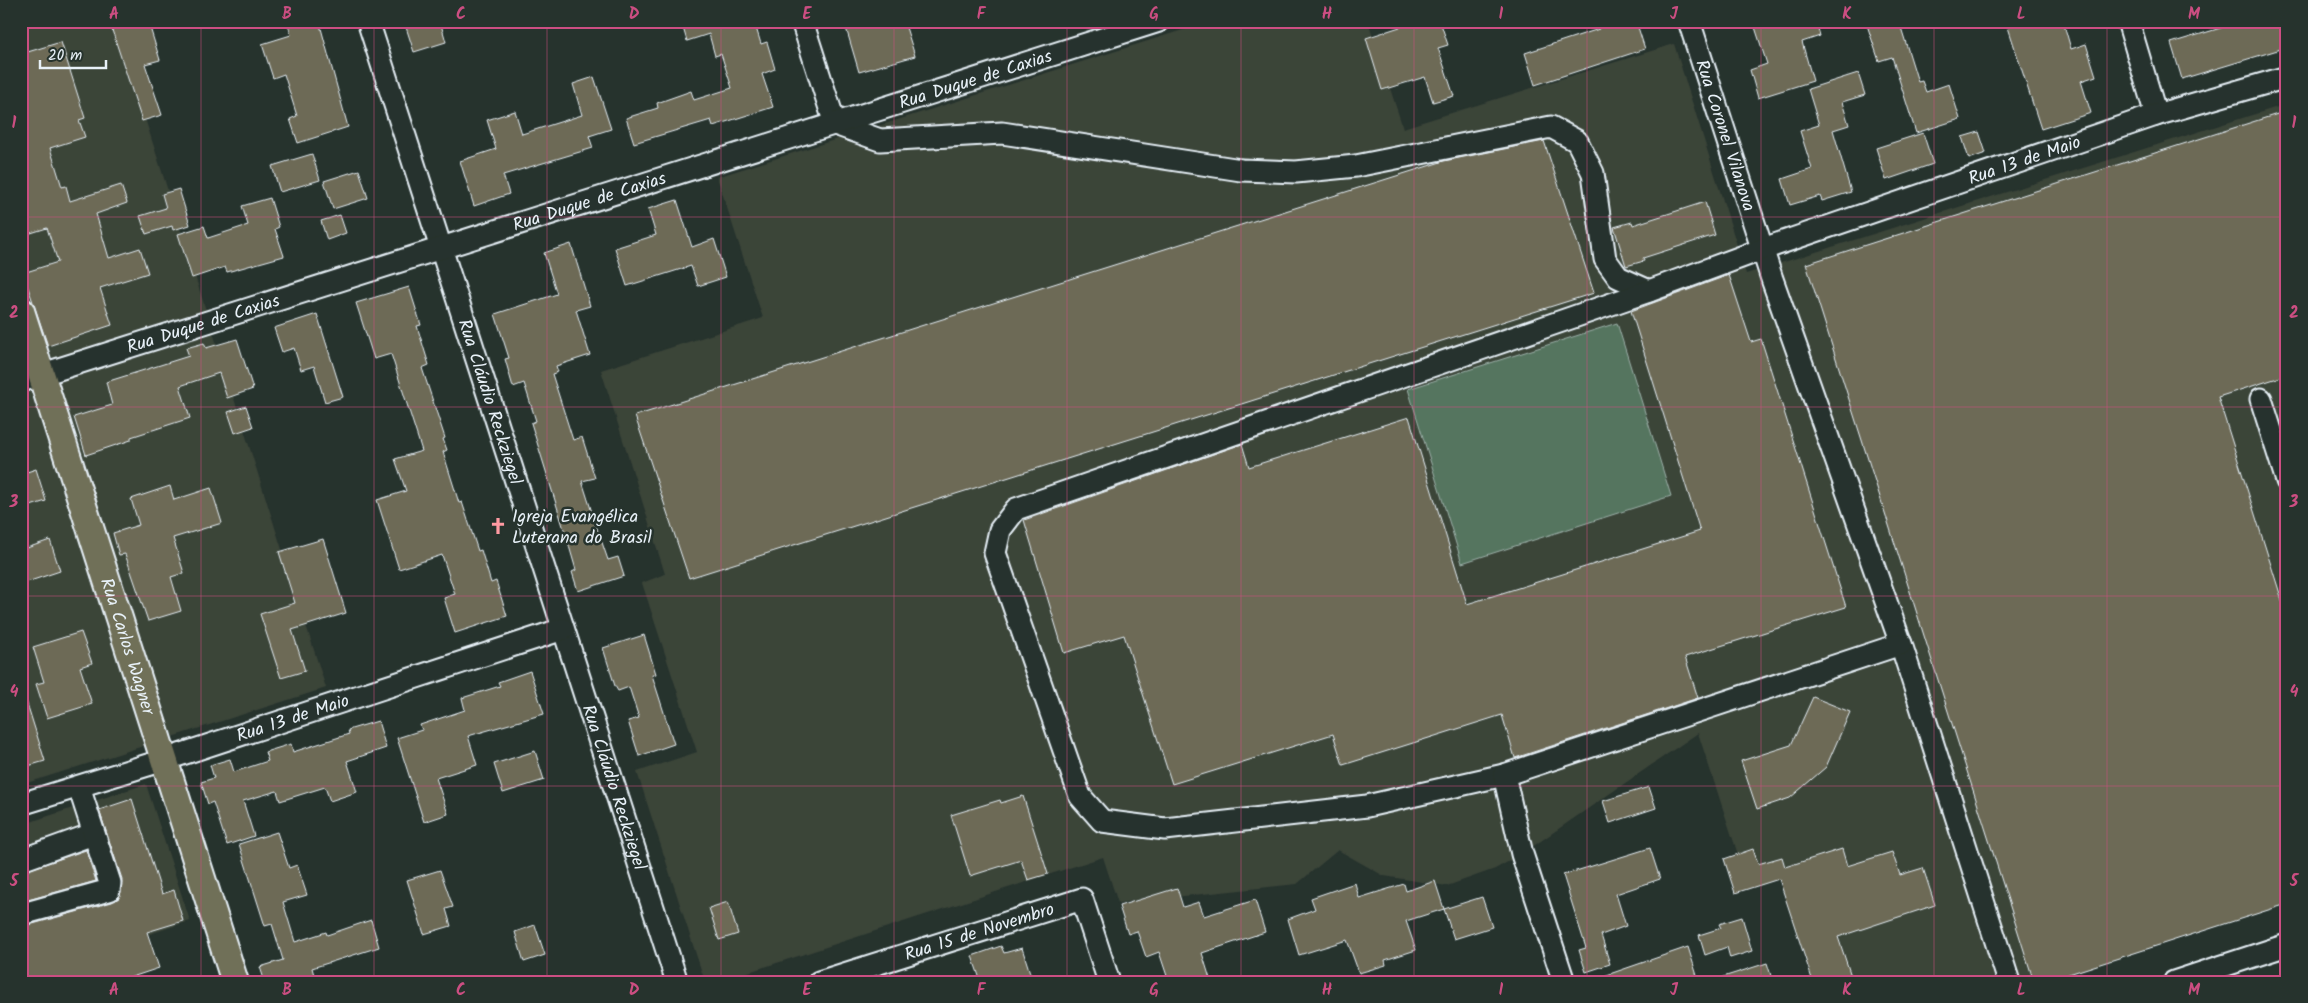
<svg xmlns="http://www.w3.org/2000/svg" width="2308" height="1003" viewBox="0 0 2308 1003" font-family="Kalam,sans-serif">
<rect width="100%" height="100%" fill="#26332d"/>
<filter id="ink" filterUnits="userSpaceOnUse"><feTurbulence type="fractalNoise" baseFrequency=".02" numOctaves="2"/><feDisplacementMap in="SourceGraphic" scale="10" xChannelSelector="R" yChannelSelector="G"/><feConvolveMatrix kernelMatrix="1 2 1 2 8 2 1 2 1" color-interpolation-filters="sRGB"/></filter>
<g filter="url(#ink)">
<!-- built -->
<g fill="#3b4439">
<polygon points="21,21 114,21 326,688 27,783 21,765"/>
<polygon points="1211,21 1368,21 1403,128 1674,44 1746,274 2287,104 2287,904 2044,982 1852,982 1817,865 1748,885 1698,733 1522,854 1495,869 1447,886 1384,876 1338,850 1297,884 1118,903 1103,857 718,982 705,982 637,772 697,752 642,583 665,574 601,370 763,318 717,177"/>
<polygon points="146,784 190,921 85,955 21,982 21,825"/>
</g>
<!-- green -->
<polygon fill="#54745e" stroke="#9eb2ab" points="1617,323 1671,496 1462,563 1408,389"/>
<!-- building -->
<g fill="#6d6a56" stroke="#e8f1f8">
<polygon points="129,21 148,21 160,60 145,64 162,115 142,121 111,27"/>
<polygon points="287,21 319,21 348,127 298,143 290,119 297,116 284,74 273,78 262,44 291,35"/>
<polygon points="404,21 440,21 446,42 414,52"/>
<polygon points="681,21 754,21 761,44 767,42 775,69 762,74 773,107 713,126 711,120 634,143 626,118 658,108 657,103 691,91 694,100 732,88 721,54 715,56 709,34 687,41"/>
<polygon points="844,21 904,21 915,56 859,72"/>
<polygon points="1405,21 1440,21 1448,45 1438,48 1454,96 1433,102 1425,77 1382,90 1366,38 1406,25"/>
<polygon points="1596,21 1636,21 1645,49 1535,85 1525,53 1599,29"/>
<polygon points="1753,21 1816,21 1820,36 1802,42 1813,81 1758,98 1750,70 1767,64"/>
<polygon points="1877,21 1899,21 1918,82 1922,81 1926,92 1949,84 1960,119 1916,133 1892,57 1879,61 1867,25"/>
<polygon points="2006,21 2063,21 2071,49 2086,44 2096,76 2081,81 2091,113 2041,129"/>
<polygon points="2222,21 2287,21 2287,44 2280,47 2281,49 2182,79 2171,43 2224,27"/>
<polygon points="61,42 85,118 79,120 85,137 50,148 62,187 66,186 70,201 121,185 127,203 96,214 109,258 140,248 148,273 100,288 112,325 48,346 23,273 58,262 47,228 21,236 21,126 27,124 21,104 21,54"/>
<polygon points="1858,73 1865,95 1842,102 1849,125 1833,130 1851,192 1822,201 1820,196 1790,205 1782,179 1812,169 1800,131 1819,125 1808,89"/>
<polygon points="594,77 611,129 589,136 593,148 503,175 509,194 474,206 460,161 496,149 487,120 515,111 522,134 582,115 573,84"/>
<polygon points="2287,111 2287,375 2218,397 2287,616 2287,904 2044,982 2034,982 1806,264"/>
<polygon points="1979,132 1986,153 1969,159 1962,137"/>
<polygon points="1923,133 1933,164 1886,180 1876,148"/>
<polygon points="1544,141 1594,293 689,578 635,416 1444,161"/>
<polygon points="312,154 320,180 280,192 272,166"/>
<polygon points="359,170 368,198 333,209 324,181"/>
<polygon points="179,189 190,225 173,230 172,226 146,234 140,216 166,208 162,194"/>
<polygon points="270,198 279,227 275,229 284,256 227,272 225,267 192,278 178,234 204,226 208,238 248,225 242,206"/>
<polygon points="677,200 692,247 714,239 726,277 698,286 691,266 627,286 615,248 656,235 648,209"/>
<polygon points="1705,202 1715,235 1643,258 1644,261 1626,266 1614,227 1632,222 1633,225"/>
<polygon points="340,215 346,233 327,240 321,221"/>
<polygon points="571,244 590,306 576,310 590,355 556,366 558,372 552,374 573,440 582,437 595,478 582,481 597,528 608,560 618,557 624,576 578,591 572,572 576,570 567,539 531,423 536,421 524,383 513,387 505,359 509,358 495,314 557,294 544,253"/>
<polygon points="1729,275 1751,342 1761,339 1846,607 1685,657 1698,698 1515,758 1502,715 1343,765 1333,734 1172,784 1124,635 1064,653 1024,520 1242,444 1249,467 1409,417 1467,604 1700,531 1631,311"/>
<polygon points="409,287 421,325 417,326 429,365 422,368 445,438 443,439 447,450 443,452 459,503 462,502 478,551 481,550 491,583 496,581 507,616 455,633 444,598 455,594 442,555 399,569 377,500 406,491 395,459 422,451 391,354 374,359 356,303"/>
<polygon points="317,314 343,397 325,402 314,366 301,370 294,348 282,352 274,328"/>
<polygon points="237,339 253,389 227,398 219,373 180,386 190,418 131,437 131,440 86,455 74,417 112,405 106,382 189,356 186,348 204,343 206,348"/>
<polygon points="246,406 253,427 235,433 228,412"/>
<polygon points="36,469 46,501 21,509 21,474"/>
<polygon points="170,486 174,500 211,488 222,523 173,538 184,573 171,577 181,611 148,621 125,554 119,555 113,533 139,525 131,499"/>
<polygon points="323,539 346,613 292,630 305,671 281,678 260,614 295,603 279,552"/>
<polygon points="50,540 60,571 21,584 21,550"/>
<polygon points="81,632 92,663 80,667 92,704 47,718 36,684 44,682 33,647"/>
<polygon points="644,635 656,674 652,675 674,744 639,756 628,721 639,718 629,687 618,691 615,686 603,648"/>
<polygon points="530,671 544,714 468,736 477,765 436,778 448,814 424,822 397,738 422,730 420,725 465,710 462,698 500,686 498,682"/>
<polygon points="25,697 45,761 21,768 21,698"/>
<polygon points="1813,697 1850,712 1826,767 1790,798 1757,809 1741,761 1791,745"/>
<polygon points="378,721 386,748 347,761 357,792 330,801 325,787 280,801 277,791 243,801 254,836 227,845 213,802 208,804 201,782 214,778 210,765 230,759 234,772 268,761 265,752 291,744 293,752 349,734 348,730"/>
<polygon points="535,751 544,780 503,793 494,764"/>
<polygon points="1649,787 1656,808 1610,823 1603,801"/>
<polygon points="1023,796 1048,874 1028,880 1021,860 970,876 951,815 1000,800 1001,803"/>
<polygon points="132,799 162,894 174,890 183,921 147,932 159,968 117,982 21,982 21,924 29,925 112,902 119,898 121,892 122,879 99,810"/>
<polygon points="277,832 289,868 297,865 307,895 283,902 295,942 326,932 327,935 371,920 379,947 312,968 316,982 265,982 260,967 283,960 272,924 265,926 239,844"/>
<polygon points="1650,848 1660,879 1616,894 1626,926 1601,935 1610,964 1586,972 1579,950 1586,948 1563,875"/>
<polygon points="1753,849 1758,864 1782,857 1785,867 1842,849 1847,866 1892,852 1900,875 1923,868 1935,905 1838,937 1853,982 1813,982 1779,879 1735,893 1724,859"/>
<polygon points="86,850 96,881 21,902 21,872"/>
<polygon points="440,870 453,907 446,909 451,926 424,934 407,880"/>
<polygon points="1435,881 1444,909 1406,921 1416,950 1385,960 1386,965 1359,973 1347,940 1299,955 1288,919 1315,909 1311,898 1355,883 1359,898 1404,884 1406,891"/>
<polygon points="1177,888 1183,907 1199,902 1204,916 1255,900 1265,932 1202,953 1211,982 1169,982 1159,952 1146,957 1137,931 1128,934 1119,906"/>
<polygon points="1482,897 1492,927 1454,939 1444,909"/>
<polygon points="728,902 738,934 719,940 709,908"/>
<polygon points="1742,917 1752,951 1730,958 1727,947 1705,955 1699,935 1721,928 1719,924"/>
<polygon points="535,925 545,955 524,962 515,932"/>
<polygon points="1001,946 1004,953 1022,948 1033,982 981,982 972,956"/>
<polygon points="1688,947 1699,982 1598,982 1598,978"/>
<polygon points="1767,963 1773,982 1720,982 1720,978"/>
</g>
<g fill="none" stroke-linecap="round" stroke-linejoin="round">
<!-- minor casing -->
<g stroke="#e8f1f8" stroke-width="25">
<g id="minor">
<path id="s1" d="M368,21L677,982"/>
<polyline points="802,21 835,124 880,140 1002,133 1241,170 1296,172 1356,166 1551,127 1577,141 1593,173 1605,259 1618,277 1649,291"/>
<path id="s2" d="M1689,21L1772,279L1901,644L2009,982"/>
<polyline points="2128,21 2156,115"/>
<path id="s3" d="M21,381L1159,21"/>
<polyline points="2261,399 2287,481"/>
<path id="s4" d="M1504,775L1367,806L1165,829L1102,821L1080,796L995,553L1000,530L1016,509L1649,291L1763,249L2156,115L2287,77"/>
<path id="s5" d="M21,804L164,760L563,629"/>
<polyline points="21,860 93,834"/>
<polyline points="26,913 109,890 110,883 79,787"/>
<path id="s6" d="M819,982L1082,899L1109,982"/>
<polyline points="1564,982 1522,854 1504,775 1901,644"/>
<polyline points="2174,982 2287,945"/>
</g>
</g>
<!-- major casing -->
<g stroke="#e8f1f8" stroke-width="30">
<g id="major">
<path id="s7" d="M21,311L235,982"/>
</g>
</g>
<!-- minor -->
<use href="#minor" stroke="#26332d" stroke-width="21"/>
<!-- major -->
<use href="#major" stroke="#706f59" stroke-width="26"/>
</g>
</g>
<!-- grid -->
<path fill="none" stroke="#cc4e82" stroke-width="1" stroke-opacity="0.55" d="M201,21V982M374,21V982M547,21V982M721,21V982M894,21V982M1067,21V982M1241,21V982M1414,21V982M1587,21V982M1761,21V982M1934,21V982M2107,21V982M21,217H2287M21,407H2287M21,596H2287M21,786H2287"/>
<!-- icons -->
<defs>
<g id="church-bare" transform="scale(1.35)"><path d="M-1.2-6h2.4v3.5h3.3v2.4h-3.3V6h-2.4V-.1h-3.3v-2.4h3.3Z" fill="#ff9aa2" stroke="#26332d" stroke-width="2.5" paint-order="stroke"/></g>
</defs>
<g fill-rule="evenodd">
<use href="#church-bare" x="498" y="526"/>
</g>
<g text-anchor="middle" stroke-width="5" stroke-linejoin="round" paint-order="stroke">
<!-- street labels -->
<g font-size="18" fill="#e8f1f8" stroke="#26332d">
<text dy="6" stroke="none"><textPath href="#s3" startOffset="1001">Rua Duque de Caxias</textPath></text>
<text dy="6" stroke="none"><textPath href="#s2" startOffset="120">Rua Coronel Vilanova</textPath></text>
<text dy="6" stroke="none"><textPath href="#s4" startOffset="1815">Rua 13 de Maio</textPath></text>
<text dy="6" stroke="none"><textPath href="#s3" startOffset="596">Rua Duque de Caxias</textPath></text>
<text dy="6" stroke="none"><textPath href="#s3" startOffset="191">Rua Duque de Caxias</textPath></text>
<text dy="6" stroke="none"><textPath href="#s1" startOffset="400">Rua Cláudio Reckziegel</textPath></text>
<text dy="6" stroke="none"><textPath href="#s7" startOffset="352">Rua Carlos Wagner</textPath></text>
<text dy="6" stroke="none"><textPath href="#s5" startOffset="285">Rua 13 de Maio</textPath></text>
<text dy="6" stroke="none"><textPath href="#s1" startOffset="805">Rua Cláudio Reckziegel</textPath></text>
<text dy="6" stroke="none"><textPath href="#s6" startOffset="168">Rua 15 de Novembro</textPath></text>
</g>
<!-- poi labels -->
<g font-size="18" fill="#e8f1f8" stroke="#26332d" text-anchor="start">
<text x="512" y="522">Igreja Evangélica<tspan x="512" dy="21">Luterana do Brasil</tspan></text>
</g>
</g>
<!-- margin -->
<rect width="2308" height="1003" fill="none" stroke="#26332d" stroke-width="55"/>
<!-- scale -->
<path d="M40 60v8h66v-8" fill="none" stroke="#e8f1f8" stroke-width="2.5"/>
<text x="48" y="60" font-size="15" fill="#e8f1f8" stroke="#26332d" stroke-width="4" paint-order="stroke">20 m</text>
<rect x="28" y="28" width="2252" height="948" fill="none" stroke="#cc4e82" stroke-width="2"/>
<g font-size="16" text-anchor="middle" font-weight="bold" fill="#cc4e82">
<text x="114" y="19">A</text>
<text x="287" y="19">B</text>
<text x="461" y="19">C</text>
<text x="634" y="19">D</text>
<text x="807" y="19">E</text>
<text x="981" y="19">F</text>
<text x="1154" y="19">G</text>
<text x="1327" y="19">H</text>
<text x="1501" y="19">I</text>
<text x="1674" y="19">J</text>
<text x="1847" y="19">K</text>
<text x="2021" y="19">L</text>
<text x="2194" y="19">M</text>
<text x="14" y="128">1</text>
<text x="2294" y="128">1</text>
<text x="14" y="318">2</text>
<text x="2294" y="318">2</text>
<text x="14" y="507">3</text>
<text x="2294" y="507">3</text>
<text x="14" y="697">4</text>
<text x="2294" y="697">4</text>
<text x="14" y="886">5</text>
<text x="2294" y="886">5</text>
<text x="114" y="995">A</text>
<text x="287" y="995">B</text>
<text x="461" y="995">C</text>
<text x="634" y="995">D</text>
<text x="807" y="995">E</text>
<text x="981" y="995">F</text>
<text x="1154" y="995">G</text>
<text x="1327" y="995">H</text>
<text x="1501" y="995">I</text>
<text x="1674" y="995">J</text>
<text x="1847" y="995">K</text>
<text x="2021" y="995">L</text>
<text x="2194" y="995">M</text>
</g>
</svg>
